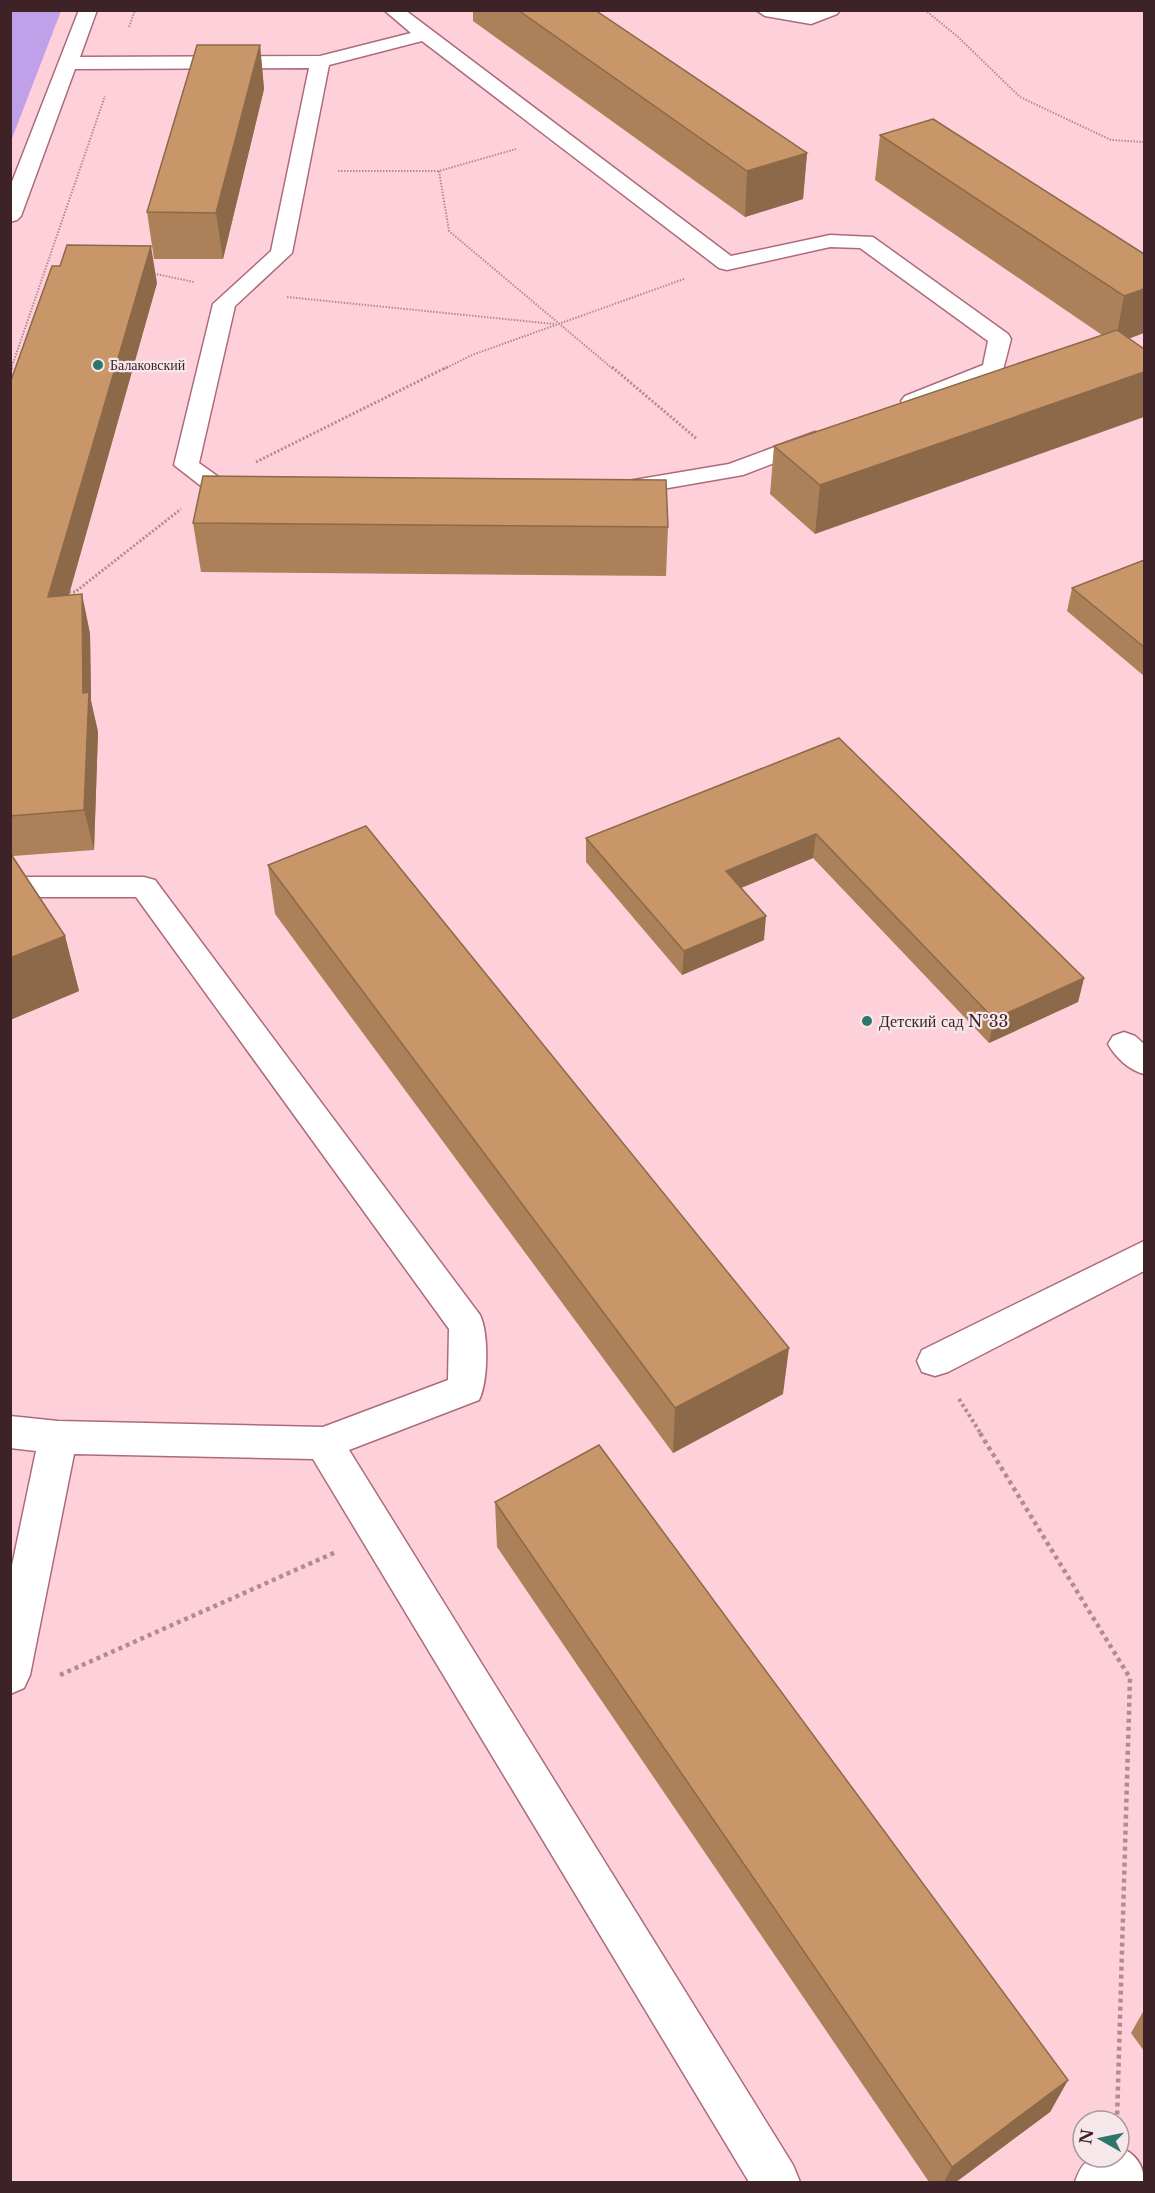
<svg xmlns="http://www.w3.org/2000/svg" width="1155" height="2193" viewBox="0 0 1155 2193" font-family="'Libre Baskerville',serif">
<rect width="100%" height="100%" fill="#fed1da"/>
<!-- green -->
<polygon fill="#c0a0e9" points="11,10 61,11 11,141 10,11"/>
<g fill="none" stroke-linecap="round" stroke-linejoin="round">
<!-- minor casing -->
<g stroke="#ac6b7b" stroke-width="3">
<g id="minor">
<polygon points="79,10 97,10 80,57 320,56 411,33 384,10 405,10 731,256 830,235 873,237 1008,334 1011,339 1002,374 921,406 905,406 901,401 905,396 983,365 988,341 860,248 830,247 727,270 719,268 422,41 329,65 292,253 235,306 199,463 234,488 252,490 255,495 252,500 243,502 219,500 174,465 213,304 271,251 309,68 75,69 21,216 17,220 10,222 10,187"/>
<polygon points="756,10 840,10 837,14 811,24 765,16"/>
<polygon points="815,432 824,434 827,439 824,444 743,475 622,496 613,494 610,489 613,484 622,482 729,464"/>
<path d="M10,877H144L155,880L480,1315C489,1334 488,1382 479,1400L349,1450L793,2165L800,2182H749L313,1459L74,1454L30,1675L24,1688L10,1694V1575L36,1451L10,1448V1416L58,1421L323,1427L448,1380L449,1329L136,897H10Z"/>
<path d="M1124,1032L1135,1036L1144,1044V1074C1129,1070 1116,1058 1108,1044L1113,1036Z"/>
<polygon points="1144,1241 1144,1271 948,1372 935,1376 922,1372 917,1361 922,1350"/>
<path d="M1119,2147C1135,2153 1144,2165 1144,2182H1075C1084,2155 1093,2157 1119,2157Z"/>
</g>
</g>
<!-- path-far3 -->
<g stroke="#b18b93" stroke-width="2" stroke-dasharray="1.5 1.5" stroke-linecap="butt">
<polyline points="925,10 958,37 1020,97 1111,140 1144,142"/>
<polyline points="129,27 135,10"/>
<polyline points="338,171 439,171 516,149"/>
<polyline points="439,171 449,231 613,369"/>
<polyline points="151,273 194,282"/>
<polyline points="287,297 554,324"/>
<polyline points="11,369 105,96"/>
<polyline points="444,369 472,355 684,279"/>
</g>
<!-- path-far2 -->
<g stroke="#b18b93" stroke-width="3" stroke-dasharray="2 2" stroke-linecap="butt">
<polyline points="612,367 697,439"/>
<polyline points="10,373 12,367"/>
<polyline points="256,462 447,367"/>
<polyline points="65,592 75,592 181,509"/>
</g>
<!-- path-far1 -->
<polyline stroke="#b18b93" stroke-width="4" stroke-dasharray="3 3" stroke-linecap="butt" points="959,1399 981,1434"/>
<!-- path -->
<g stroke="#b18b93" stroke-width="4.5" stroke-dasharray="4 4" stroke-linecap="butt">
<polyline points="980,1433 1130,1678 1117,2120"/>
<polyline points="60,1675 336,1552"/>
</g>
<!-- minor -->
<use href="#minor" fill="#fff" fill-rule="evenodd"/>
</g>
<!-- wall -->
<g fill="#ac8159">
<polygon points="473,10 595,10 807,153 803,199 745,217 473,21"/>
<polygon points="260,45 264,89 223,259 154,259 147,212"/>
<polygon points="880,135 1144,254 1129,338 815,534 770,494 774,446 1102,335 875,180"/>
<polygon points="157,283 69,595 90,633 91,701 98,732 94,850 13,856 65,936 79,991 10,1020 10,383"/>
<polygon points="193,523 668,527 666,576 201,572"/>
<polygon points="1144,560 1144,676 1067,611 1072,588"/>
<polygon points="839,738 1084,978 1078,1002 989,1043 813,858 741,888 764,940 682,975 586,862 586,838"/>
<polygon points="268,865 783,1394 673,1453 275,914"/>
<polygon points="495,1502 1068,2080 1050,2112 956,2182 929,2182 497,1547"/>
<polygon points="1144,2010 1144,2051 1131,2033"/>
</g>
<!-- shaded-wall -->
<g fill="#8c6949">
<polygon points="260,45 264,89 223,259 216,213"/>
<polygon points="807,153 803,199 745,217 747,171"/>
<polygon points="151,246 157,283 57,636 48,597"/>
<polygon points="1144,289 1144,333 1115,344 1124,296"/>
<polygon points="1144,372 1144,417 815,534 820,485"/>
<polygon points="82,594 90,633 91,701 98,732 94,850 84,810"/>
<polygon points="816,834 813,858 724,895 726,871"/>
<polygon points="766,916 764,940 682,975 684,951"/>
<polygon points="65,936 79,991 10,1020 10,958"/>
<polygon points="1084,978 1078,1002 989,1043 994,1019"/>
<polygon points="789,1348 783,1394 673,1453 675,1408"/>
<polygon points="1068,2080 1050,2112 956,2182 944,2182 952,2167"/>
</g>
<!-- building -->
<g fill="#c89668" stroke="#8c6949" stroke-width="1.5">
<polygon points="518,10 595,10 807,153 747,171"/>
<polygon points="197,45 260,45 216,213 147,212"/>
<polygon points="933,119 1144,254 1144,289 1124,296 880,135"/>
<polygon points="67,245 151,246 48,597 82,594 83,693 89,692 84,810 10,816 10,383 52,266 60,266"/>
<polygon points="1117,330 1144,349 1144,372 820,485 774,446"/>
<polygon points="203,476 666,480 668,527 193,523"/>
<polygon points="1144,560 1144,647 1072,588"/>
<polygon points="839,738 1084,978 994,1019 816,834 726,871 766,916 684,951 586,838"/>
<polygon points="366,826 789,1348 675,1408 268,865"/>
<polygon points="10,853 65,936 10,958"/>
<polygon points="599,1445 1068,2080 952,2167 495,1502"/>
</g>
<!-- markers -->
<g fill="#2e756c" stroke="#f6e7ea" stroke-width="2">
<circle cx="98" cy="365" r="6"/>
<circle cx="867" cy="1021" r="6"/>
</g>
<g text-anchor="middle" stroke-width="4.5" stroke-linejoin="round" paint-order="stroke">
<!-- far-poi labels -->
<g font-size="14" fill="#3d2228" stroke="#f6e7ea" text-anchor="start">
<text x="110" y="370">Балаковский</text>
</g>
<!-- poi labels -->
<g font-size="16" fill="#3d2228" stroke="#f6e7ea" text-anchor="start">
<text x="879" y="1027">Детский сад №33</text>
</g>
</g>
<!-- border -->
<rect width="1155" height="2193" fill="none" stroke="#3d2228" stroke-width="24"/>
<!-- north arrow -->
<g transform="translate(1101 2139) rotate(279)"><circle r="28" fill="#f6e7ea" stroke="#ac989c" stroke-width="1.5"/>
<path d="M0-4.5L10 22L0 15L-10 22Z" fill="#2e756c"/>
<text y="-9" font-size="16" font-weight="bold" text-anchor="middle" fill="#3d2228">N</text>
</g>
</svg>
